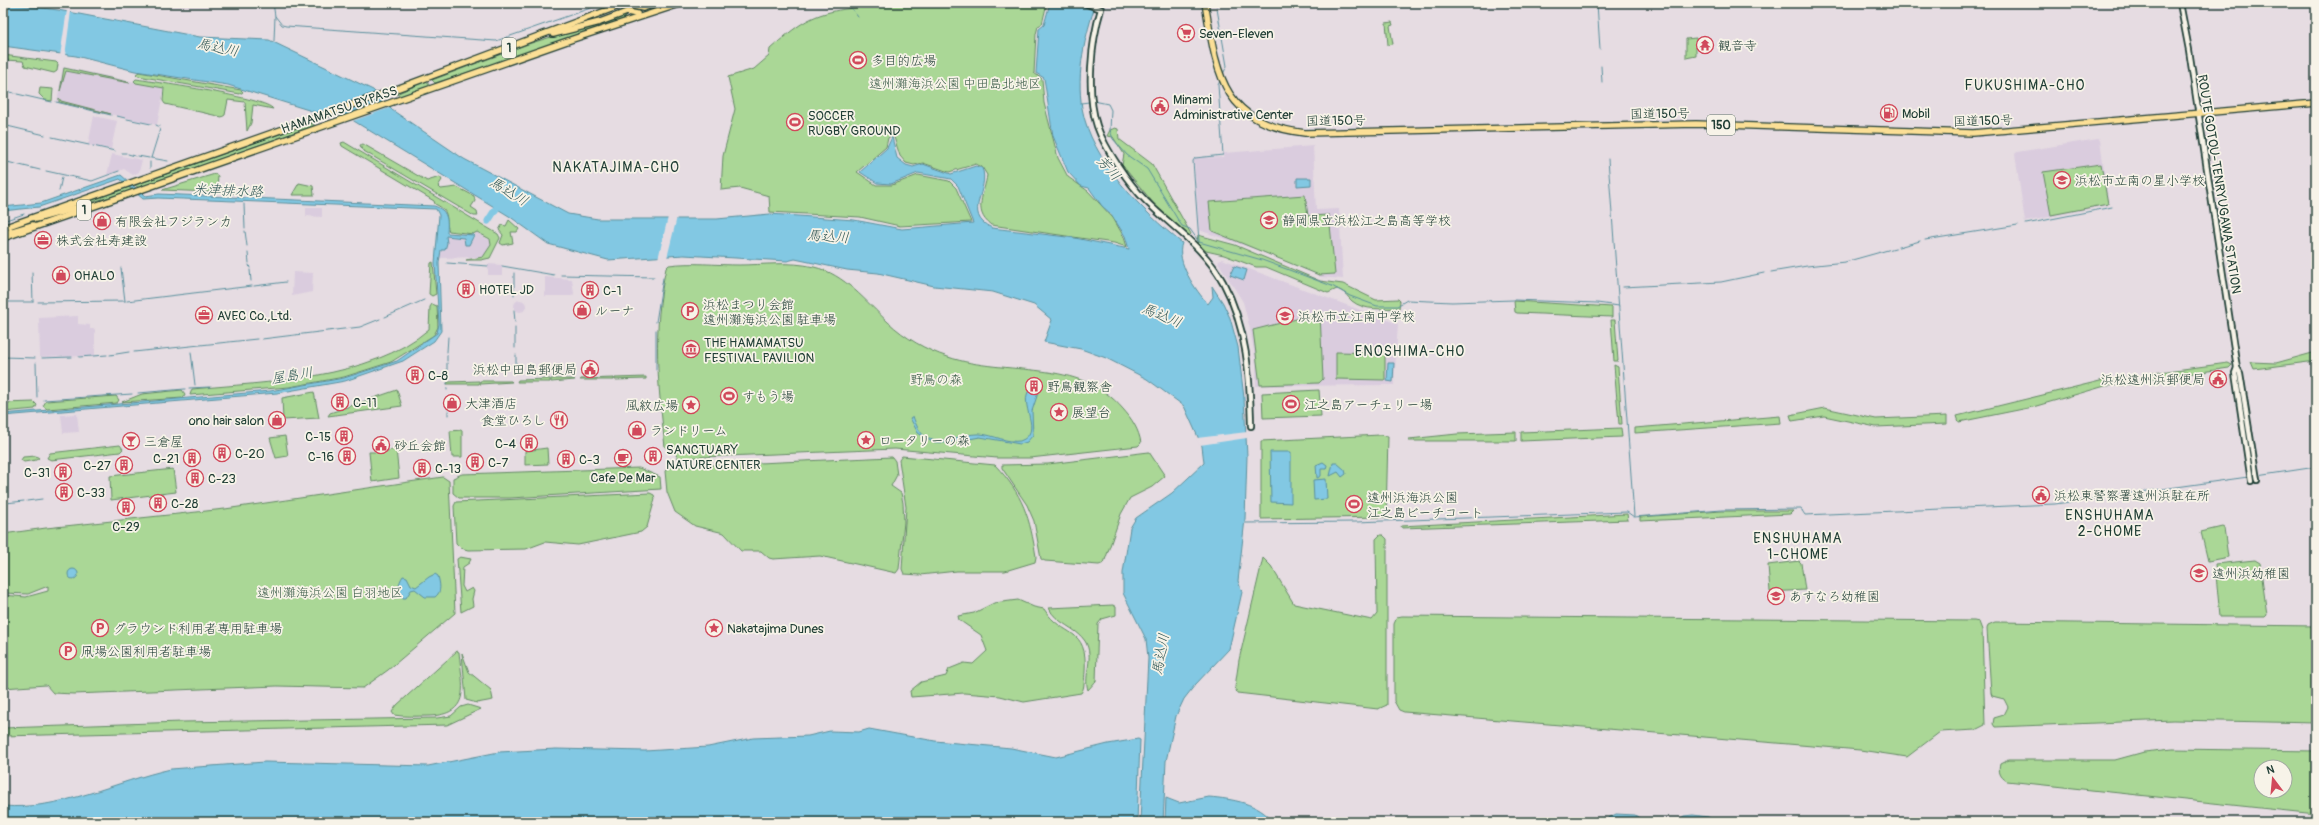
<svg xmlns="http://www.w3.org/2000/svg" width="2319" height="825" viewBox="0 0 2319 825" font-family="Pangolin,'Klee One',sans-serif">
<rect width="100%" height="100%" fill="#e6dce2"/>
<filter id="ink" filterUnits="userSpaceOnUse"><feTurbulence type="fractalNoise" baseFrequency=".025" numOctaves="2"/><feDisplacementMap in="SourceGraphic" scale="8" xChannelSelector="R" yChannelSelector="G"/><feConvolveMatrix kernelMatrix="1 2 1 2 8 2 1 2 1" color-interpolation-filters="sRGB"/></filter>
<g filter="url(#ink)">
<!-- built -->
<g fill="#daccde">
<polygon points="63,67 164,88 157,125 57,102"/>
<polygon points="94,116 117,121 111,149 88,145"/>
<polygon points="2098,139 2100,140 2109,205 2025,222 2015,154 2017,152"/>
<polygon points="1313,146 1316,210 1339,209 1343,279 1321,277 1280,258 1199,230 1194,160 1196,158 1223,157 1224,153"/>
<polygon points="112,154 142,160 139,172 133,175 124,169 107,175"/>
<polygon points="306,208 322,208 322,217 306,216"/>
<polygon points="476,232 491,241 491,245 483,257 439,258 446,236 473,239"/>
<polygon points="1222,259 1398,324 1394,385 1256,386 1256,364 1250,329 1243,302 1218,262"/>
<polygon points="488,264 502,265 502,275 488,275"/>
<polygon points="293,272 313,273 312,292 292,296"/>
<polygon points="545,277 572,279 574,294 572,296 545,296"/>
<circle cx="520" cy="306" r="6"/>
<polygon points="78,316 78,324 90,325 90,329 95,329 95,356 40,357 39,318"/>
<polygon points="77,414 79,432 63,433 61,415"/>
</g>
<!-- green -->
<g fill="#aad796" stroke="#648a65" fill-rule="evenodd">
<path d="M861,3H1047L1042,24L1038,26L1036,34L1034,73L1042,79L1044,103L1058,158L1068,177L1088,191L1113,218L1124,237L1127,247L1114,243L991,225C972,211 985,193 987,175L982,167L976,164L949,172L923,163L914,165L906,163L900,156L893,134L888,138L886,147L857,172L876,185H892L918,175L949,181L956,188L971,222L900,226L860,217L770,212L769,196L740,188L721,190L723,156L735,109L728,77L754,69L769,56L770,49C804,19 815,12 861,7Z"/>
<polygon points="628,14 622,20 454,77 435,83 432,80 528,44"/>
<polygon points="1392,22 1393,25 1390,26 1393,44 1388,45 1386,23"/>
<polygon points="1696,38 1696,56 1686,58 1686,39"/>
<polygon points="3,55 56,62 58,64 57,71 54,73 25,66 23,61 3,60"/>
<polygon points="64,68 128,82 130,83 66,71 60,91"/>
<polygon points="139,72 241,90 243,92 240,94 138,76 136,74"/>
<path d="M136,79C155,82 267,98 273,109L253,105L251,123L247,131L245,102L228,100L225,115L222,117L165,104L163,101L164,88L136,83L134,81Z"/>
<polygon points="426,81 430,86 402,96 396,94"/>
<polygon points="40,88 53,89 52,101 45,100 39,94"/>
<polygon points="59,98 61,101 111,114 59,102"/>
<polygon points="310,123 315,125 139,188 135,185"/>
<polygon points="1115,128 1118,129 1119,139 1152,164 1191,234 1189,236 1155,205 1122,165 1124,154 1113,137 1107,136 1110,130"/>
<path d="M344,142L498,234L500,238L490,258L481,260H466L483,257L491,245L490,239L477,232L473,234L449,231C444,219 452,212 435,204L434,201L342,146L341,143Z"/>
<polygon points="363,144 427,181 440,177 442,180 438,186 441,189 457,187 474,196 475,201 471,207 477,211 478,216 474,216 362,150 360,145"/>
<polygon points="2101,164 2108,204 2051,215 2043,172"/>
<polygon points="215,174 218,176 217,188 233,189 235,193 162,190"/>
<polygon points="299,183 313,186 314,195 292,195"/>
<polygon points="129,187 132,191 48,214"/>
<polygon points="1305,195 1308,216 1329,215 1335,274 1319,275 1212,231 1209,202"/>
<polygon points="509,220 519,229 517,232 511,232 513,243 503,245 500,243 503,235 499,230 502,225 506,226"/>
<path d="M1198,235L1235,245L1320,281L1343,284L1376,300L1398,299L1400,301L1399,308C1384,309 1364,311 1352,301C1346,295 1345,292 1337,289L1328,293L1266,267H1256L1224,255L1206,251L1197,242Z"/>
<polygon points="433,262 436,294 432,296 429,294 431,263"/>
<path d="M669,265C691,262 716,265 739,265C763,265 790,261 814,267C845,274 866,302 888,322C905,338 926,350 948,357C1007,377 1079,357 1123,409C1132,419 1139,430 1141,443L1138,446L1030,458H997L895,449L678,458L673,450L665,447C658,383 652,332 666,268Z"/>
<polygon points="1514,301 1612,307 1612,317 1517,313 1515,312"/>
<path d="M432,304L437,306L438,327L434,335L391,362L344,377L289,387L190,395L192,389C266,382 370,380 429,329L430,307Z"/>
<polygon points="1320,313 1323,379 1319,383 1260,385 1253,330"/>
<polygon points="1611,320 1615,320 1618,361 1614,361"/>
<polygon points="1336,352 1385,353 1385,380 1336,379"/>
<polygon points="2316,352 2316,361 2254,369 2251,362 2276,363"/>
<polygon points="2228,363 2232,365 2229,368 2146,380 2143,377 2145,374"/>
<polygon points="1614,365 1618,367 1622,424 1619,424"/>
<polygon points="2135,376 2136,384 2105,386 2033,407 1959,422 1957,416 2104,380"/>
<polygon points="646,377 646,379 615,380 615,378"/>
<polygon points="614,378 614,380 580,380 581,379"/>
<polygon points="550,379 550,382 517,382 518,380"/>
<polygon points="551,379 574,379 575,380 551,382"/>
<polygon points="479,381 479,384 447,384 448,382"/>
<polygon points="480,381 511,381 512,382 480,384"/>
<polygon points="182,390 185,394 183,398 122,402 142,394"/>
<polygon points="397,390 402,406 328,416 330,413"/>
<polygon points="1319,390 1321,416 1263,418 1262,393"/>
<polygon points="314,392 319,418 283,420 282,398"/>
<polygon points="116,396 119,400 117,403 47,409 43,406 46,401"/>
<polygon points="34,402 37,405 35,409 3,412 3,403"/>
<polygon points="1825,408 1876,419 1947,416 1947,424 1876,427 1824,416 1792,421 1790,415"/>
<polygon points="1780,416 1781,423 1635,433 1635,428"/>
<polygon points="1621,428 1622,437 1521,441 1521,432"/>
<polygon points="462,430 462,457 452,457 450,431"/>
<polygon points="1516,432 1516,441 1409,441 1409,439 1457,434"/>
<polygon points="1380,435 1388,436 1386,517 1261,519 1261,441"/>
<polygon points="285,436 288,456 276,458 270,438"/>
<polygon points="120,445 123,449 120,452 51,460 47,458 50,453"/>
<polygon points="547,448 548,464 525,465 525,451"/>
<polygon points="396,449 399,478 372,482 369,452 383,452"/>
<polygon points="1149,452 1165,476 1152,487 1130,498 1121,514 1104,563 1099,565 1045,561 1041,559 1034,521 1027,505 1002,468 1002,465 1048,464"/>
<polygon points="36,456 39,458 36,460 24,462 21,460 23,457"/>
<path d="M902,456L995,465C1023,494 1030,518 1036,557L1035,562L1005,571H957L920,575L904,574L902,569L906,507L899,460Z"/>
<polygon points="892,457 895,461 897,475 891,486 901,493 903,503 904,522 899,569 896,573 820,556 773,559 769,558 761,551 741,551 724,533 695,526 675,512 667,492 665,471 670,467"/>
<polygon points="639,468 660,477 661,489 510,498 459,498 453,493 453,478 462,474"/>
<polygon points="173,469 176,492 111,500 110,476"/>
<polygon points="443,477 449,481 455,613 388,670 363,688 277,686 74,694 53,693 46,685 3,688 3,595 26,597 48,591 48,586 28,594 3,593 3,534 46,528 225,509"/>
<polygon points="650,493 654,495 655,499 647,527 641,532 578,545 545,542 526,549 468,550 461,548 456,543 454,506 456,502"/>
<polygon points="1721,511 1793,511 1790,514 1640,521 1640,517"/>
<polygon points="1627,514 1628,520 1402,528 1401,526"/>
<polygon points="2222,527 2224,528 2228,557 2208,561 2201,532"/>
<polygon points="1380,535 1383,535 1387,539 1387,705 1378,709 1237,693 1235,687 1239,660 1263,558 1271,566 1294,604 1372,620 1377,614 1376,539"/>
<polygon points="460,557 471,559 469,563 463,567 462,586 465,592 472,588 474,591 472,599 473,606 461,612 457,559"/>
<polygon points="2255,560 2260,563 2267,615 2265,617 2220,617 2215,564"/>
<polygon points="1799,561 1801,563 1805,590 1770,592 1768,565"/>
<path d="M1018,600L1034,607L1044,609C1063,639 1088,625 1085,672C1084,679 1085,688 1081,693L1024,702L1000,696L964,693L911,697L910,691L921,682L946,676L949,669L964,663L973,664L987,651L981,635L959,620L958,616L974,613L994,603Z"/>
<path d="M1113,605L1116,607V615L1102,619L1098,624L1096,681L1088,690C1083,675 1095,657 1085,641C1077,628 1055,623 1049,608Z"/>
<polygon points="1402,616 1974,621 1979,622 1982,630 1985,725 1975,730 1940,732 1907,757 1860,750 1404,712 1399,710 1394,701 1394,624 1397,617"/>
<polygon points="1995,622 2316,626 2316,723 2173,720 1995,727 1993,724 1994,718 2004,715 2008,707 2004,699 1992,696 1991,693 1987,629 1988,625"/>
<path d="M457,651L459,652C462,685 473,715 428,716C417,716 404,717 394,715L392,712L397,705Z"/>
<polygon points="462,653 469,672 491,690 493,700 477,703 466,700"/>
<polygon points="468,705 481,709 447,725 3,736 3,728 182,722 437,718 451,716 461,707"/>
<path d="M2173,749L2316,751V814L2007,781C2000,777 1998,772 2000,764L2008,760H2115L2144,752ZM2261,767H2285V791H2261Z"/>
</g>
<!-- water -->
<g fill="#82c8e3" stroke="#5a909d">
<path d="M3,3L58,10L200,37L269,40L373,90L392,110L464,159L568,214L598,219H717L770,214L854,220L902,229L973,223L958,186L951,179L918,173L891,184L877,183L860,172L887,148L892,137L897,158L906,165L913,167L923,164L951,174L976,166L982,168C991,189 961,214 992,228L1075,238L1129,249L1125,236L1111,214L1102,206L1089,188L1081,186L1068,172L1053,136L1044,78L1036,73L1039,29L1044,25L1050,3H1096C1085,36 1076,73 1082,108C1091,160 1142,211 1182,243C1175,261 1196,291 1208,304L1213,297L1212,286L1223,303L1230,318L1238,347L1244,398L1247,456L1245,519L1238,581L1242,592L1229,649L1195,685L1184,699L1176,716L1166,761L1163,822H1140L1148,658L1146,639L1123,593V573L1130,528L1136,518L1172,493L1204,463L1202,446L1184,406L1147,379L1106,358L1081,349L1044,342L1052,320L1034,305L993,292L934,286L878,273L847,270L795,259L787,261L684,255L608,260L548,244L509,216L344,115L315,112L228,85L135,71L76,56L3,46Z"/>
<path d="M121,175L145,196L159,194L434,206C448,210 448,220 447,233L474,235L469,245H465L464,238L446,236L447,243L445,250H441L439,263L441,331L434,341L403,361L345,381L277,393L3,416V414L270,391L344,378L397,361L437,333L439,324L435,263L439,215L436,209L158,198L143,199L120,179L39,207L3,211V207L41,203Z"/>
<polygon points="1297,178 1311,178 1311,185 1297,186"/>
<polygon points="1234,266 1247,270 1244,280 1230,275"/>
<polygon points="1388,363 1394,363 1393,382 1387,381"/>
<path d="M1030,389H1035L1038,393L1032,411L1033,435L1027,442L1020,444L980,437L948,443L932,442L918,433L910,418L913,416C926,458 952,433 980,434C994,435 1007,443 1020,441C1045,432 1017,404 1030,389Z"/>
<polygon points="1270,452 1291,452 1291,503 1271,502"/>
<polygon points="1323,462 1327,465 1326,469 1321,469 1321,476 1317,478 1316,465"/>
<polygon points="1333,463 1337,463 1345,470 1346,474 1342,477 1338,472 1330,476"/>
<polygon points="1326,479 1327,499 1314,500 1313,480"/>
<circle cx="73" cy="574" r="5"/>
<path d="M435,574L438,576C440,584 442,592 435,597H425L415,589L411,590L406,598H403C397,592 398,583 403,576L407,577L411,585L416,587L429,577Z"/>
<path d="M869,729L935,741L1011,748L1056,757L1108,744L1138,739L1140,740L1137,822H3V806C60,811 116,781 171,769L265,762L428,766L499,752L556,749L645,751L708,747L753,738L808,736L830,731L859,732Z"/>
<path d="M1209,797C1232,799 1259,803 1273,822L1165,821L1166,798L1179,803Z"/>
<polygon points="1616,814 1635,815 1645,822 1601,822"/>
<polygon points="1693,815 1708,817 1717,822 1675,822 1684,816"/>
<polygon points="1547,817 1563,822 1534,822"/>
</g>
<!-- pier -->
<g fill="#e6dce2">
<polygon points="67,10 71,11 65,56 60,56"/>
<polygon points="378,92 384,98 333,116 317,114"/>
<polygon points="387,101 392,107 350,122 343,117"/>
<polygon points="668,217 677,217 667,258 658,259"/>
<polygon points="1247,432 1247,438 1200,445 1197,438"/>
</g>
<g fill="none" stroke-linecap="round" stroke-linejoin="round">
<!-- stream -->
<g stroke="#5a909d" stroke-width="1">
<polyline points="273,3 275,16 274,41"/>
<polyline points="847,3 858,17"/>
<polyline points="1216,3 1227,66 1223,74"/>
<polyline points="1597,3 1600,49"/>
<polyline points="275,16 282,25 286,26 496,41 605,3"/>
<polyline points="1601,66 1602,82"/>
<polyline points="3,90 14,93"/>
<polyline points="17,94 52,102"/>
<polyline points="1094,101 1108,104 1111,110 1110,130 1113,139 1127,155 1147,169 1178,220 1182,226 1190,229 1199,242 1262,260 1332,286 1350,296 1377,306 1397,306 1407,300 1452,302 1514,300 1597,303 1619,306"/>
<polyline points="56,102 111,115"/>
<polyline points="1081,103 1089,102"/>
<polyline points="117,116 125,118"/>
<polyline points="127,119 151,124"/>
<polyline points="3,125 45,135"/>
<polyline points="156,125 158,126"/>
<polyline points="159,126 160,126"/>
<polyline points="52,137 89,145"/>
<polyline points="93,146 115,151"/>
<polyline points="122,153 126,153"/>
<polyline points="128,154 135,156"/>
<polyline points="138,156 149,158"/>
<polyline points="151,158 160,129"/>
<polyline points="151,158 168,161"/>
<polyline points="1608,159 1634,516"/>
<polyline points="3,161 40,170"/>
<polyline points="150,168 150,162"/>
<polyline points="46,171 92,181 119,171"/>
<polyline points="59,191 62,177"/>
<polyline points="244,204 245,228"/>
<polyline points="3,221 24,214"/>
<polyline points="2026,224 2112,207"/>
<polyline points="245,231 247,246"/>
<polyline points="1925,240 2018,225"/>
<polyline points="1199,241 1193,161 1195,158 1223,155 1218,85 1220,81"/>
<polyline points="248,253 249,263"/>
<polyline points="447,263 488,266"/>
<polyline points="249,265 250,268"/>
<polyline points="502,266 554,275"/>
<polyline points="121,268 125,301"/>
<polyline points="250,270 251,281"/>
<polyline points="32,272 33,302"/>
<polyline points="1771,272 1807,266 1845,262 1920,241"/>
<polyline points="514,273 514,295"/>
<polyline points="561,275 654,277"/>
<polyline points="254,286 286,282"/>
<polyline points="1623,287 1721,282 1764,273"/>
<polyline points="127,301 252,286"/>
<polyline points="3,302 33,302"/>
<polyline points="38,302 125,301"/>
<polyline points="514,310 515,322"/>
<polyline points="385,317 424,300"/>
<polyline points="656,322 663,278"/>
<polyline points="515,328 515,348"/>
<polyline points="656,330 656,370"/>
<polyline points="262,339 360,327 380,319"/>
<polyline points="134,352 257,339"/>
<polyline points="191,352 195,385"/>
<polyline points="447,352 448,337"/>
<polyline points="110,355 129,352"/>
<polyline points="516,355 516,365"/>
<polyline points="3,357 35,358"/>
<polyline points="79,357 107,355"/>
<polyline points="42,358 72,357"/>
<polyline points="447,361 447,355"/>
<polyline points="36,363 37,397"/>
<polyline points="447,378 447,363"/>
<polyline points="447,384 447,383"/>
<polyline points="189,388 210,387"/>
<polyline points="447,390 447,388"/>
<polyline points="138,393 185,389"/>
<polyline points="44,400 132,394"/>
<polyline points="447,408 448,409"/>
<polyline points="448,411 448,415"/>
<polyline points="2257,476 2316,467"/>
<polyline points="27,501 42,499"/>
<polyline points="6,503 24,501"/>
<polyline points="1245,523 1356,522 1627,512 1634,517 1722,510 1801,509 1805,515 2055,504 2248,477"/>
</g>
<!-- river -->
<polyline stroke="#82c8e3" stroke-width="7" points="488,221 501,201"/>
<!-- secondary casing -->
<g stroke="#1f3d34" stroke-width="8">
<g id="secondary">
<path d="M1084,3L1101,9C1091,42 1086,93 1097,126C1105,149 1129,184 1146,201C1174,229 1203,246 1223,282C1247,327 1250,376 1251,426"/>
<polyline points="2180,3 2189,50 2237,368 2240,373 2257,480"/>
<polyline points="2237,368 2235,373 2251,481"/>
</g>
</g>
<!-- trunk casing -->
<g stroke="#1f3d34" stroke-width="8">
<g id="trunk">
<path d="M1205,3C1217,74 1221,123 1305,133L1696,124L1973,133L2316,103"/>
<polyline points="629,5 643,8 658,3"/>
<polyline points="553,34 600,22 627,12 637,14"/>
<polyline points="36,219 90,204"/>
<polyline points="3,228 391,91 627,3"/>
<polyline points="3,234 33,225"/>
<polyline points="3,238 573,39 683,3"/>
</g>
</g>
<!-- secondary -->
<use href="#secondary" stroke="#f7f3e8" stroke-width="4.5"/>
<!-- trunk -->
<use href="#trunk" stroke="#fbdf96" stroke-width="5.5"/>
</g>
</g>
<!-- icons -->
<defs>
<g id="supermarket-ring" transform="scale(0.9)"><circle r="9.5" fill="#f7f3e8" stroke="#d1495b" stroke-width="1.5"/><path d="M-6-5.5h2.5l.6 2H6L4.5 2H-2.5L-4.4-4H-6ZM-1.5 3.2a1.3 1.3 0 1 0 .1 0ZM3 3.2a1.3 1.3 0 1 0 .1 0Z" fill="#d1495b"/></g>
<g id="temple-ring" transform="scale(0.9)"><circle r="9.5" fill="#f7f3e8" stroke="#d1495b" stroke-width="1.5"/><path d="M0-6L5-2H3V0L6.5 2.5H4V6H1.5V3h-3V6H-4V2.5H-6.5L-3 0V-2H-5Z" fill="#d1495b"/></g>
<g id="stadium-ring" transform="scale(0.9)"><circle r="9.5" fill="#f7f3e8" stroke="#d1495b" stroke-width="1.5"/><path d="M0-5a6.5 5 0 1 0 0 10a6.5 5 0 1 0 0-10ZM-3.5-1.8h7v3.6h-7Z" fill="#d1495b"/></g>
<g id="civic-ring" transform="scale(0.9)"><circle r="9.5" fill="#f7f3e8" stroke="#d1495b" stroke-width="1.5"/><path d="M-.6-6.5H3V-4.5H.6V-3L4-1V1h2V6H-6V1h2V-1L-.6-3ZM-1.2 2.5V6h2.4V2.5Z" fill="#d1495b"/></g>
<g id="fuel-ring" transform="scale(0.9)"><circle r="9.5" fill="#f7f3e8" stroke="#d1495b" stroke-width="1.5"/><path d="M-5.5-6h7V0h2V4h1.3V-2.5L3-4.5l.8-.8L6-3V5H2.5V1h-1V6h-7ZM-4.2-4.7v3.2H.2V-4.7Z" fill="#d1495b"/></g>
<g id="school-ring" transform="scale(0.9)"><circle r="9.5" fill="#f7f3e8" stroke="#d1495b" stroke-width="1.5"/><path d="M0-5L7-2L0 1L-7-2ZM-4 1L0 2.5L4 1V4Q0 6-4 4Z" fill="#d1495b"/></g>
<g id="shop-ring" transform="scale(0.9)"><circle r="9.5" fill="#f7f3e8" stroke="#d1495b" stroke-width="1.5"/><path d="M-5-2.5h2.3a2.7 3.5 0 0 1 5.4 0H5L5.5 6h-11ZM-1.5-2.5h3a1.5 2.3 0 0 0-3 0Z" fill="#d1495b"/></g>
<g id="office-ring" transform="scale(0.9)"><circle r="9.5" fill="#f7f3e8" stroke="#d1495b" stroke-width="1.5"/><path d="M-6-3h4V-5.5h4V-3h4V5H-6ZM-1-4.5V-3h2v-1.5ZM-6 0V1H6V0Z" fill="#d1495b"/></g>
<g id="building-ring" transform="scale(0.9)"><circle r="9.5" fill="#f7f3e8" stroke="#d1495b" stroke-width="1.5"/><path d="M-4-6H4V6H1V3H-1V6H-4ZM-2.5-4.3h1.7v1.8h-1.7ZM.8-4.3h1.7v1.8H.8ZM-2.5-1h1.7V.8h-1.7ZM.8-1h1.7V.8H.8Z" fill="#d1495b"/></g>
<g id="parking-ring" transform="scale(0.9)"><circle r="9.5" fill="#f7f3e8" stroke="#d1495b" stroke-width="1.5"/><path d="M-3.5-5.5H1a3.5 3.5 0 0 1 0 7H-1V5.5H-3.5ZM-1-3.4V-.6H.8a1.4 1.4 0 0 0 0-2.8Z" fill="#d1495b"/></g>
<g id="museum-ring" transform="scale(0.9)"><circle r="9.5" fill="#f7f3e8" stroke="#d1495b" stroke-width="1.5"/><path d="M0-6L6-3V-2H-6V-3ZM-5-1h2V3h-2ZM-1-1h2V3h-2ZM3-1h2V3H3ZM-6 4H6V6H-6Z" fill="#d1495b"/></g>
<g id="sight-ring" transform="scale(0.9)"><circle r="9.5" fill="#f7f3e8" stroke="#d1495b" stroke-width="1.5"/><path d="M0-6L1.8-2.2L6-1.7L2.9 1.2L3.7 5.4L0 3.3L-3.7 5.4L-2.9 1.2L-6-1.7L-1.8-2.2Z" fill="#d1495b"/></g>
<g id="restaurant-ring" transform="scale(0.9)"><circle r="9.5" fill="#f7f3e8" stroke="#d1495b" stroke-width="1.5"/><path d="M-5-6h1v4h1v-4h1v4h1v-4h1v5L-1.5 .5V6h-2V.5L-5-1ZM5-6V6H3V1.5H1.5Q1.5-4 5-6Z" fill="#d1495b"/></g>
<g id="bar-ring" transform="scale(0.9)"><circle r="9.5" fill="#f7f3e8" stroke="#d1495b" stroke-width="1.5"/><path d="M-6-5H6L.8 .8V4.5H3.5V6h-7V4.5H-.8V.8Z" fill="#d1495b"/></g>
<g id="cafe-ring" transform="scale(0.9)"><circle r="9.5" fill="#f7f3e8" stroke="#d1495b" stroke-width="1.5"/><path d="M-5.5-4.5H6V0H3Q3 3.5 0 3.5H-2.5Q-5.5 3.5-5.5 0ZM3-3.2v2h1.7v-2ZM-6 4.5H4V6H-6Z" fill="#d1495b"/></g>
</defs>
<g fill-rule="evenodd">
<use href="#supermarket-ring" x="1186" y="33"/>
<use href="#temple-ring" x="1705" y="45"/>
<use href="#stadium-ring" x="858" y="60"/>
<use href="#civic-ring" x="1160" y="106"/>
<use href="#fuel-ring" x="1889" y="113"/>
<use href="#stadium-ring" x="795" y="122"/>
<use href="#school-ring" x="2062" y="180"/>
<use href="#school-ring" x="1269" y="220"/>
<use href="#shop-ring" x="102" y="221"/>
<use href="#office-ring" x="43" y="240"/>
<use href="#shop-ring" x="61" y="275"/>
<use href="#building-ring" x="466" y="289"/>
<use href="#building-ring" x="590" y="290"/>
<use href="#shop-ring" x="582" y="310"/>
<use href="#parking-ring" x="690" y="311"/>
<use href="#office-ring" x="204" y="315"/>
<use href="#school-ring" x="1285" y="316"/>
<use href="#museum-ring" x="691" y="349"/>
<use href="#civic-ring" x="590" y="369"/>
<use href="#building-ring" x="415" y="375"/>
<use href="#civic-ring" x="2218" y="379"/>
<use href="#building-ring" x="1034" y="386"/>
<use href="#stadium-ring" x="729" y="396"/>
<use href="#building-ring" x="340" y="402"/>
<use href="#shop-ring" x="452" y="403"/>
<use href="#stadium-ring" x="1291" y="404"/>
<use href="#sight-ring" x="691" y="405"/>
<use href="#sight-ring" x="1059" y="412"/>
<use href="#shop-ring" x="277" y="420"/>
<use href="#restaurant-ring" x="559" y="420"/>
<use href="#shop-ring" x="637" y="430"/>
<use href="#building-ring" x="344" y="436"/>
<use href="#sight-ring" x="866" y="440"/>
<use href="#bar-ring" x="131" y="441"/>
<use href="#building-ring" x="529" y="443"/>
<use href="#civic-ring" x="381" y="445"/>
<use href="#building-ring" x="222" y="453"/>
<use href="#building-ring" x="347" y="456"/>
<use href="#building-ring" x="653" y="456"/>
<use href="#building-ring" x="192" y="458"/>
<use href="#cafe-ring" x="623" y="458"/>
<use href="#building-ring" x="566" y="459"/>
<use href="#building-ring" x="475" y="462"/>
<use href="#building-ring" x="124" y="465"/>
<use href="#building-ring" x="422" y="468"/>
<use href="#building-ring" x="63" y="472"/>
<use href="#building-ring" x="195" y="478"/>
<use href="#building-ring" x="64" y="492"/>
<use href="#civic-ring" x="2041" y="495"/>
<use href="#building-ring" x="158" y="503"/>
<use href="#stadium-ring" x="1354" y="504"/>
<use href="#building-ring" x="126" y="507"/>
<use href="#school-ring" x="2199" y="573"/>
<use href="#school-ring" x="1776" y="596"/>
<use href="#parking-ring" x="100" y="628"/>
<use href="#sight-ring" x="714" y="628"/>
<use href="#parking-ring" x="68" y="651"/>
</g>
<g text-anchor="middle" stroke-width="3.5" stroke-linejoin="round" paint-order="stroke">
<!-- shield labels -->
<g fill="#f7f3e8" stroke="#60746a" stroke-width="1">
<rect x="502" y="38" width="14" height="20" rx="3"/>
<rect x="1707" y="115" width="28" height="20" rx="3"/>
<rect x="77" y="200" width="14" height="20" rx="3"/>
</g>
<g font-size="12" font-weight="bold" fill="#1f3d34">
<text x="509" y="52">1</text>
<text x="1721" y="129">150</text>
<text x="84" y="214">1</text>
</g>
<!-- poi labels -->
<g font-size="13" fill="#1f3d34" stroke="#f7f3e8" text-anchor="start">
<text x="1199" y="38">Seven-Eleven</text>
<text x="1718" y="50">観音寺</text>
<text x="871" y="65">多目的広場</text>
<text x="1173" y="104">Minami<tspan x="1173" dy="15">Administrative Center</tspan></text>
<text x="1902" y="118">Mobil</text>
<text x="808" y="120">SOCCER<tspan x="808" dy="15">RUGBY GROUND</tspan></text>
<text x="2075" y="185">浜松市立南の星小学校</text>
<text x="1282" y="225">静岡県立浜松江之島高等学校</text>
<text x="115" y="226">有限会社フジランカ</text>
<text x="56" y="245">株式会社寿建設</text>
<text x="74" y="280">OHALO</text>
<text x="479" y="294">HOTEL JD</text>
<text x="603" y="295">C-1</text>
<text x="703" y="309">浜松まつり会館<tspan x="703" dy="15">遠州灘海浜公園 駐車場</tspan></text>
<text x="595" y="315">ルーナ</text>
<text x="217" y="320">AVEC Co.,Ltd.</text>
<text x="1298" y="321">浜松市立江南中学校</text>
<text x="704" y="347">THE HAMAMATSU<tspan x="704" dy="15">FESTIVAL PAVILION</tspan></text>
<text x="577" y="374" text-anchor="end">浜松中田島郵便局</text>
<text x="428" y="380">C-8</text>
<text x="2205" y="384" text-anchor="end">浜松遠州浜郵便局</text>
<text x="1047" y="391">野鳥観察舎</text>
<text x="742" y="401">すもう場</text>
<text x="353" y="407">C-11</text>
<text x="465" y="408">大津酒店</text>
<text x="1304" y="409">江之島アーチェリー場</text>
<text x="678" y="410" text-anchor="end">風紋広場</text>
<text x="1072" y="417">展望台</text>
<text x="264" y="425" text-anchor="end">ono hair salon</text>
<text x="546" y="425" text-anchor="end">食堂ひろし</text>
<text x="650" y="435">ランドリーム</text>
<text x="331" y="441" text-anchor="end">C-15</text>
<text x="879" y="445">ロータリーの森</text>
<text x="144" y="446">三倉屋</text>
<text x="516" y="448" text-anchor="end">C-4</text>
<text x="394" y="450">砂丘会館</text>
<text x="666" y="454">SANCTUARY<tspan x="666" dy="15">NATURE CENTER</tspan></text>
<text x="235" y="458">C-20</text>
<text x="334" y="461" text-anchor="end">C-16</text>
<text x="179" y="463" text-anchor="end">C-21</text>
<text x="579" y="464">C-3</text>
<text x="488" y="467">C-7</text>
<text x="111" y="470" text-anchor="end">C-27</text>
<text x="435" y="473">C-13</text>
<text x="50" y="477" text-anchor="end">C-31</text>
<text x="623" y="482" text-anchor="middle">Cafe De Mar</text>
<text x="208" y="483">C-23</text>
<text x="77" y="497">C-33</text>
<text x="2054" y="500">浜松東警察署遠州浜駐在所</text>
<text x="1367" y="502">遠州浜海浜公園<tspan x="1367" dy="15">江之島ビーチコート</tspan></text>
<text x="171" y="508">C-28</text>
<text x="126" y="531" text-anchor="middle">C-29</text>
<text x="2212" y="578">遠州浜幼稚園</text>
<text x="1789" y="601">あすなろ幼稚園</text>
<text x="113" y="633">グラウンド利用者専用駐車場</text>
<text x="727" y="633">Nakatajima Dunes</text>
<text x="81" y="656">凧場公園利用者駐車場</text>
</g>
<!-- park labels -->
<g font-size="13" fill="#3b5c48" stroke="#f7f3e8">
<text x="955" y="88">遠州灘海浜公園 中田島北地区</text>
<text x="936" y="384">野鳥の森</text>
<text x="330" y="597">遠州灘海浜公園 白羽地区</text>
</g>
<!-- street labels -->
<g font-size="13" fill="#1f3d34" stroke="#f7f3e8">
<text transform="translate(339 109) rotate(-19)" y="5">HAMAMATSU BYPASS</text>
<text transform="translate(1660 113) rotate(-1)" y="5">国道150号</text>
<text transform="translate(1336 120) rotate(-1)" y="5">国道150号</text>
<text transform="translate(1983 120) rotate(-2)" y="5">国道150号</text>
<text transform="translate(2220 184) rotate(81)" y="5">ROUTE GOTOU-TENRYUGAWA STATION</text>
</g>
<!-- water labels -->
<g font-size="14" font-style="italic" fill="#335957" stroke="#f7f3e8">
<text transform="translate(218 47) rotate(12)" y="5">馬込川</text>
<text transform="translate(1109 168) rotate(48)" y="5">芳川</text>
<text transform="translate(228 190) rotate(2)" y="5">米津排水路</text>
<text transform="translate(509 191) rotate(31)" y="5">馬込川</text>
<text transform="translate(828 236) rotate(4)" y="5">馬込川</text>
<text transform="translate(1162 315) rotate(22)" y="5">馬込川</text>
<text transform="translate(292 375) rotate(-9)" y="5">屋島川</text>
<text transform="translate(1160 654) rotate(-80)" y="5">馬込川</text>
</g>
<!-- neighbourhood labels -->
<g font-size="14" letter-spacing="1" fill="#1f3d34" stroke="#f7f3e8">
<text x="2025" y="90">FUKUSHIMA-CHO</text>
<text x="616" y="172">NAKATAJIMA-CHO</text>
<text x="1410" y="356">ENOSHIMA-CHO</text>
<text x="2110" y="520">ENSHUHAMA<tspan x="2110" dy="16">2-CHOME</tspan></text>
<text x="1798" y="543">ENSHUHAMA<tspan x="1798" dy="16">1-CHOME</tspan></text>
</g>
</g>
<!-- margin -->
<rect width="2319" height="825" fill="none" stroke="#f7f3e8" stroke-width="16"/>
<rect x="8" y="8" width="2303" height="809" fill="none" stroke="#1f3d34" stroke-width="1.5" filter="url(#ink)"/>
<!-- north arrow -->
<g transform="translate(2273 779) rotate(344)"><circle r="19" fill="#f7f3e8" stroke="#a1aaa0"/>
<path d="M0-3L7 15L0 10L-7 15Z" fill="#d1495b"/>
<text y="-6" font-size="11" font-weight="bold" text-anchor="middle" fill="#1f3d34">N</text>
</g>
</svg>
